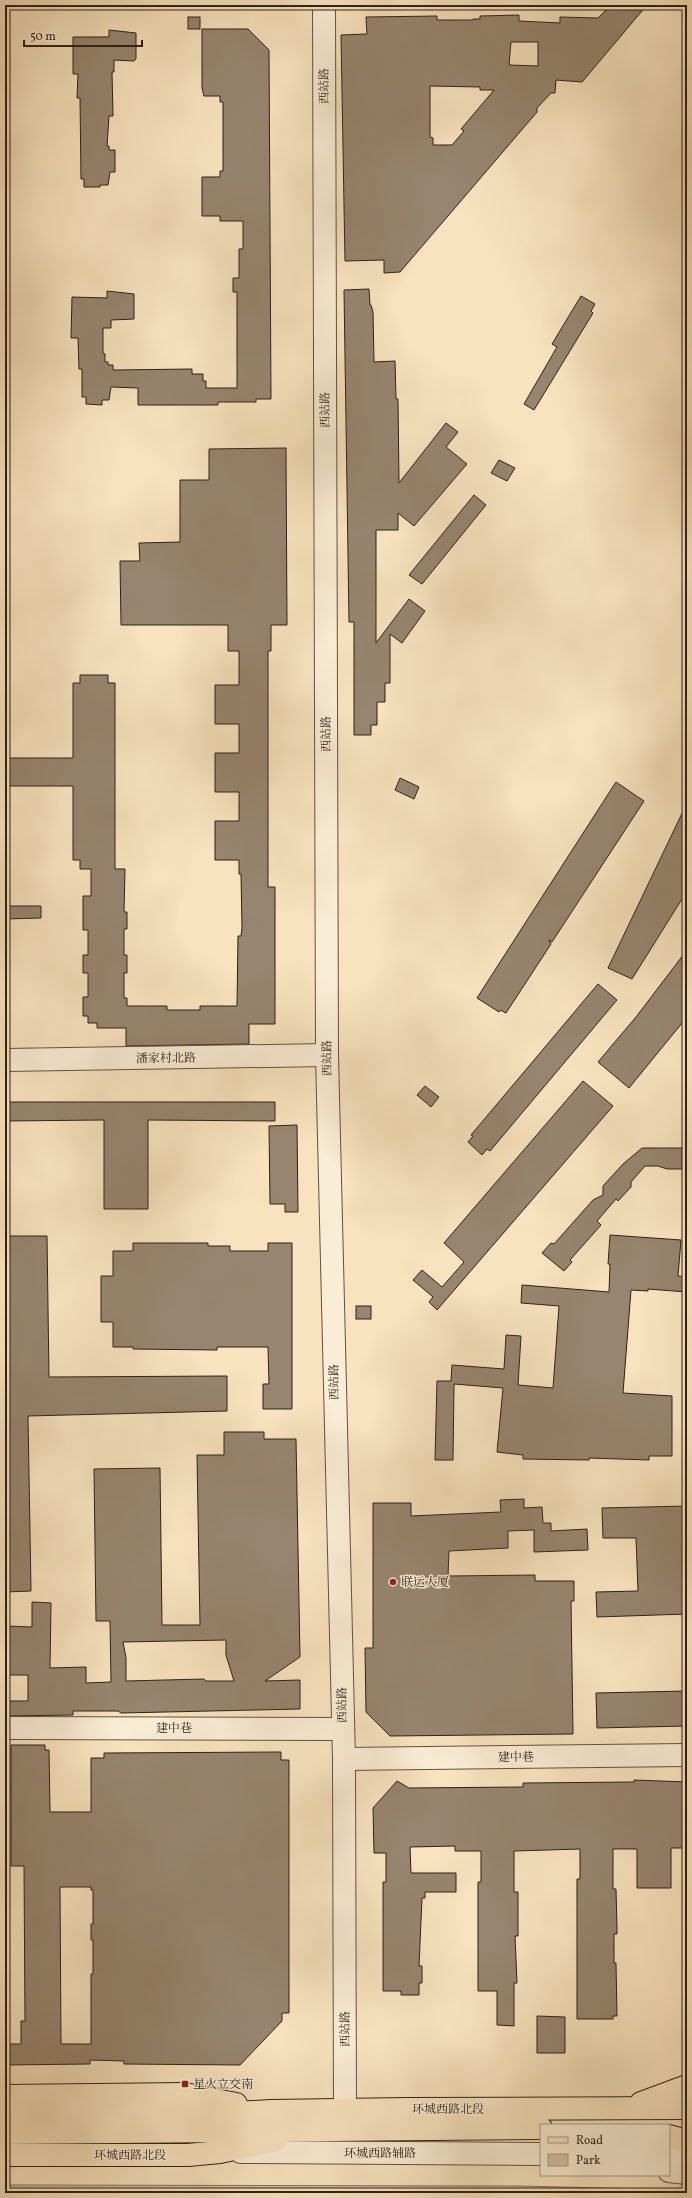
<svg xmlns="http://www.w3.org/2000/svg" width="692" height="2198" viewBox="0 0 692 2198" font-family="Vollkorn,'Noto Serif SC',serif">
<rect width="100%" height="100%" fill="#f8e3be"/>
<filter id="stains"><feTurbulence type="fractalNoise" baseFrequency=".005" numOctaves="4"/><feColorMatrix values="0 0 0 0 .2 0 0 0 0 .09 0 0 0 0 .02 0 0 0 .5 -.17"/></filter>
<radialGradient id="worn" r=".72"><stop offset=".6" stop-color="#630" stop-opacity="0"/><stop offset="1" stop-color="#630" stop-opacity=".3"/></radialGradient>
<!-- green -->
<polygon fill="#d6c2a2" stroke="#82715e" points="5,2185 520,2186 687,2190 687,2193 5,2193"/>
<!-- building -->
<g fill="#97856f" stroke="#2e2019" fill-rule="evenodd">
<path d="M611,5H647L582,82L556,80L555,93H551L537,108V112L400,272L384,273V260L345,261L341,35L367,34L366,17L437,16V20H473V19H480V16L519,15V21L560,23V17L598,18ZM511,42H538V66L509,65ZM430,86L480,87V90H494L461,129L464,131L452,145H433V138L430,137Z"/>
<rect x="188" y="17" width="12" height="12"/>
<polygon points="202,29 248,29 269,50 271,399 256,399 256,402 218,402 218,405 138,405 138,388 111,387 109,400 102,400 102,405 86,404 86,397 82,397 82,369 79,369 78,338 71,338 72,297 107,298 107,291 134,294 134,319 111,320 111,328 103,328 103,353 105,354 105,362 108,362 108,365 113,365 113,370 192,369 192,374 203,374 203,381 206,381 206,388 237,388 237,292 233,292 233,278 239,278 239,249 243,249 243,221 220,221 220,216 202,216 202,177 220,177 220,171 223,171 223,102 220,102 220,96 204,96 202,88"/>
<polygon points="109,30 136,33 136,59 134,61 114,60 114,72 112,72 113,116 109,116 107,146 109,146 109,150 115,150 115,172 110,172 108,185 100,185 100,187 84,187 84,179 81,179 80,98 77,98 78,74 73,74 73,37 109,37"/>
<polygon points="369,289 370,305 371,305 373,312 374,362 395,361 396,399 398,399 399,483 446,423 458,432 446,447 467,464 414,526 398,513 398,530 376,530 376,643 409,599 425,611 402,643 390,634 390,683 385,683 385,702 377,702 377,725 371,725 371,735 354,735 354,622 349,622 344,290"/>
<polygon points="581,296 595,304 591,311 593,313 534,410 524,404 557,347 552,344"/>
<polygon points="286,448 287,625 271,625 271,651 268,651 268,887 275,887 275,1024 249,1024 249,1044 126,1046 126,1028 97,1028 97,1023 88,1023 88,1016 83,1016 83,997 88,997 88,973 83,973 83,955 88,955 88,930 83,930 83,896 91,896 91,869 80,869 80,860 73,860 73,786 5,786 5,758 73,758 73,683 80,683 80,675 108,675 108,683 115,683 115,869 125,869 124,912 127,912 127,929 124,929 124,955 127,955 127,973 124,973 124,998 127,998 127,1006 167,1006 167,1010 200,1010 200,1006 237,1006 238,936 241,936 242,928 241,874 239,874 239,860 215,860 215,821 239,821 239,792 215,792 215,753 239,753 239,724 215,724 215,685 239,685 239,651 228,651 228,625 121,625 120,561 140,561 139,543 180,542 180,480 209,480 209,449"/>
<polygon points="499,460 515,468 507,481 491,473"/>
<polygon points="474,495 486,505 422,584 409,575"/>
<polygon points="400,778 419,787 414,799 395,790"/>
<polygon points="616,782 644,801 552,942 549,940 551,944 506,1013 500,1010 499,1012 477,998"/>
<polygon points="687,803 687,891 632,979 608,968"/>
<polygon points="5,906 41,906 41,918 5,919"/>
<polygon points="687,950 687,1017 629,1088 598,1062 636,1017"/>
<polygon points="598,984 617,1000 490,1151 487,1149 482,1155 468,1142 473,1136 471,1135"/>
<polygon points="583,1081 613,1106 437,1310 429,1302 433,1297 413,1280 422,1270 442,1287 464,1262 444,1243"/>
<polygon points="425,1086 439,1097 431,1107 417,1095"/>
<polygon points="5,1102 275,1102 275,1121 148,1120 148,1209 104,1209 104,1120 5,1121"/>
<polygon points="297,1125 298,1212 285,1212 285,1204 270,1204 269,1126"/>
<polygon points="642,1148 682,1148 682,1169 667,1169 658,1166 645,1166 631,1182 631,1187 618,1201 616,1199 597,1221 601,1225 570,1260 572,1262 564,1271 542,1253 551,1243 554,1244 593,1200 603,1195 603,1186 623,1164"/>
<polygon points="610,1235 681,1240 678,1276 687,1277 687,1292 648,1289 648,1291 631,1290 623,1393 672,1396 672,1456 649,1456 649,1460 589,1458 589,1460 523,1459 523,1455 497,1452 503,1388 454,1384 453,1460 435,1460 437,1381 451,1381 452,1365 504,1369 506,1335 521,1336 518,1385 553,1388 559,1306 521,1303 522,1285 609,1292 610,1264 608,1264"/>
<polygon points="5,1236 47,1236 49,1377 227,1376 227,1411 28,1416 31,1591 5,1592"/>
<polygon points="133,1243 208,1243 208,1246 230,1246 230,1251 268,1251 268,1243 292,1243 292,1409 263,1409 263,1384 269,1384 268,1347 217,1347 217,1350 133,1349 133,1347 113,1347 113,1322 101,1322 101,1276 113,1276 113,1251 133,1251"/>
<rect x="356" y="1306" width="15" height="13"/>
<path d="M224,1432H264V1439H296L300,1657L265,1681L300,1680V1709L121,1713L118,1711H73V1715L5,1716V1701H28V1675H5V1626L32,1627V1602L51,1603L50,1668L86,1667V1683L111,1682L110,1621H96L94,1469L160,1468L162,1625H200L197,1455H224ZM226,1640V1655L234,1681H206L204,1679L126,1681V1658L123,1642Z"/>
<polygon points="524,1499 524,1508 542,1507 543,1523 551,1523 551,1531 587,1529 588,1550 534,1552 534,1530 508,1531 508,1548 449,1551 448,1576 535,1575 535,1581 574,1581 574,1601 571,1601 573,1734 390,1736 366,1712 365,1648 373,1648 373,1503 411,1503 411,1516 501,1512 500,1500"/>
<polygon points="687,1506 687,1614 597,1617 596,1592 638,1591 636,1538 603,1538 602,1508"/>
<polygon points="687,1691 687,1726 597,1728 596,1693"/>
<path d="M11,1745H45V1750H49L50,1812H91V1758H104V1753L281,1752V1760H289V2013H282V2021L240,2065L124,2064V2061L90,2060V2064L5,2065V2044H21V2021H25L24,1866H11ZM60,1887H91V1890H93V1924H91V1940H93V1974H91V2044H61Z"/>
<polygon points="634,1780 687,1782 687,1848 671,1848 671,1888 637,1888 637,1849 613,1849 613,1889 616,1889 617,1929 617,1934 614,1934 614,1963 616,1963 617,2016 613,2016 613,2019 577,2019 577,1879 580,1879 580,1849 514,1851 514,1892 518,1892 518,1936 515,1936 517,1983 514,1983 514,2026 497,2025 497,1991 478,1991 478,1882 481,1882 481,1851 455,1851 455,1846 410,1847 411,1873 456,1873 456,1892 425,1892 425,1898 422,1898 419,1966 422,1966 422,1983 419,1983 419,1995 401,1995 401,1991 383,1991 383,1882 386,1882 386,1853 374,1853 373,1808 397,1781 409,1788 523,1787 523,1783 634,1782"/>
<polygon points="537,2016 565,2017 565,2053 537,2053"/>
</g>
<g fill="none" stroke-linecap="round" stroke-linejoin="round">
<!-- minor casing -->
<g stroke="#605142" stroke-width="24">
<g id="minor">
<polyline points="324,5 327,1055 344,1759 345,2110"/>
<polyline points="5,1060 327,1055"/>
<polyline points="5,1728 343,1729"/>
<polyline points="344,1759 687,1755"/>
<polyline points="241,2152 541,2154"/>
<polyline points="669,2155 687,2157"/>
<polyline points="669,2171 687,2173"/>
</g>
</g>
<!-- major casing -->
<g stroke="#2e2019" stroke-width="24">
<g id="major">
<polyline points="5,2096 185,2094 236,2104"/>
<polyline points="641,2103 687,2086"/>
<polyline points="5,2116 200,2115 271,2111 407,2109 687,2108"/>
<polyline points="5,2133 541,2128"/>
<polyline points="669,2136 687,2141"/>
<polyline points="5,2155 188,2155 220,2152 276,2140"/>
</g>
</g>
<!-- minor -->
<use href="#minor" stroke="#faedd5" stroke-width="22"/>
<!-- major -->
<use href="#major" stroke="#f8e3be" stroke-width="22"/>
</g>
<!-- markers -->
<g fill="#8f2418" stroke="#faedd5" stroke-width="1.5">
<circle cx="393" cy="1582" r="4"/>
<rect x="181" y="2080" width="8" height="8" rx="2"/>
</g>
<g text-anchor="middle" stroke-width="3" stroke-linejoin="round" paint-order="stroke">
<!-- street labels -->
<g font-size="12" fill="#2e2019" stroke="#faedd5">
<text transform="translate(324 86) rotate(-90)" y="4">西站路</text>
<text transform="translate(325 410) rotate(-90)" y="4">西站路</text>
<text transform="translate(326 734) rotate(-90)" y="4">西站路</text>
<text transform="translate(166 1058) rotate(-1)" y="4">潘家村北路</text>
<text transform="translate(327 1058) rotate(-91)" y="4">西站路</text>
<text transform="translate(334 1382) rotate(-91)" y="4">西站路</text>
<text transform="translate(342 1705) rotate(-91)" y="4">西站路</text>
<text x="174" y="1732">建中巷</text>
<text transform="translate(516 1757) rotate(-1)" y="4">建中巷</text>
<text transform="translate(345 2029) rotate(-90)" y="4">西站路</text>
<text x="448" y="2113">环城西路北段</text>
<text x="380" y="2157">环城西路辅路</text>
<text x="130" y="2159">环城西路北段</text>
</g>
<!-- poi labels -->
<g font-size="12" fill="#2e2019" stroke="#faedd5" text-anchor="start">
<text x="401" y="1586">联运大厦</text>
<text x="193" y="2088">星火立交南</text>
</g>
</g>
<!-- margin -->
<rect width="692" height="2198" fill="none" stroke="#f8e3be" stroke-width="20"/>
<rect x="6" y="6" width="680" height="2186" fill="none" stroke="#2e2019" stroke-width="2"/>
<rect x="10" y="10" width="672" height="2178" fill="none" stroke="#2e2019"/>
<!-- legend -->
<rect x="540" y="2124" width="130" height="52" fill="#faedd5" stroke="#a89b8a"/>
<rect x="548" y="2137" width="20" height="6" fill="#f8e3be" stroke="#a89b8a"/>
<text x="576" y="2144" font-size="12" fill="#2e2019">Road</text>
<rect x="548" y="2154" width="20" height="12" fill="#d6c2a2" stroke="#a89b8a"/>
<text x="576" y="2164" font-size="12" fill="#2e2019">Park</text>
<!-- scale -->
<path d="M24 40v6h118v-6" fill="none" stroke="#2e2019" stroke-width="2"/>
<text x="30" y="40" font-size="12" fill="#2e2019" stroke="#faedd5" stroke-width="3" paint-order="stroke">50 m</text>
<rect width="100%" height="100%" filter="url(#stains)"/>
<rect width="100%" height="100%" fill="url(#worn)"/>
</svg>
